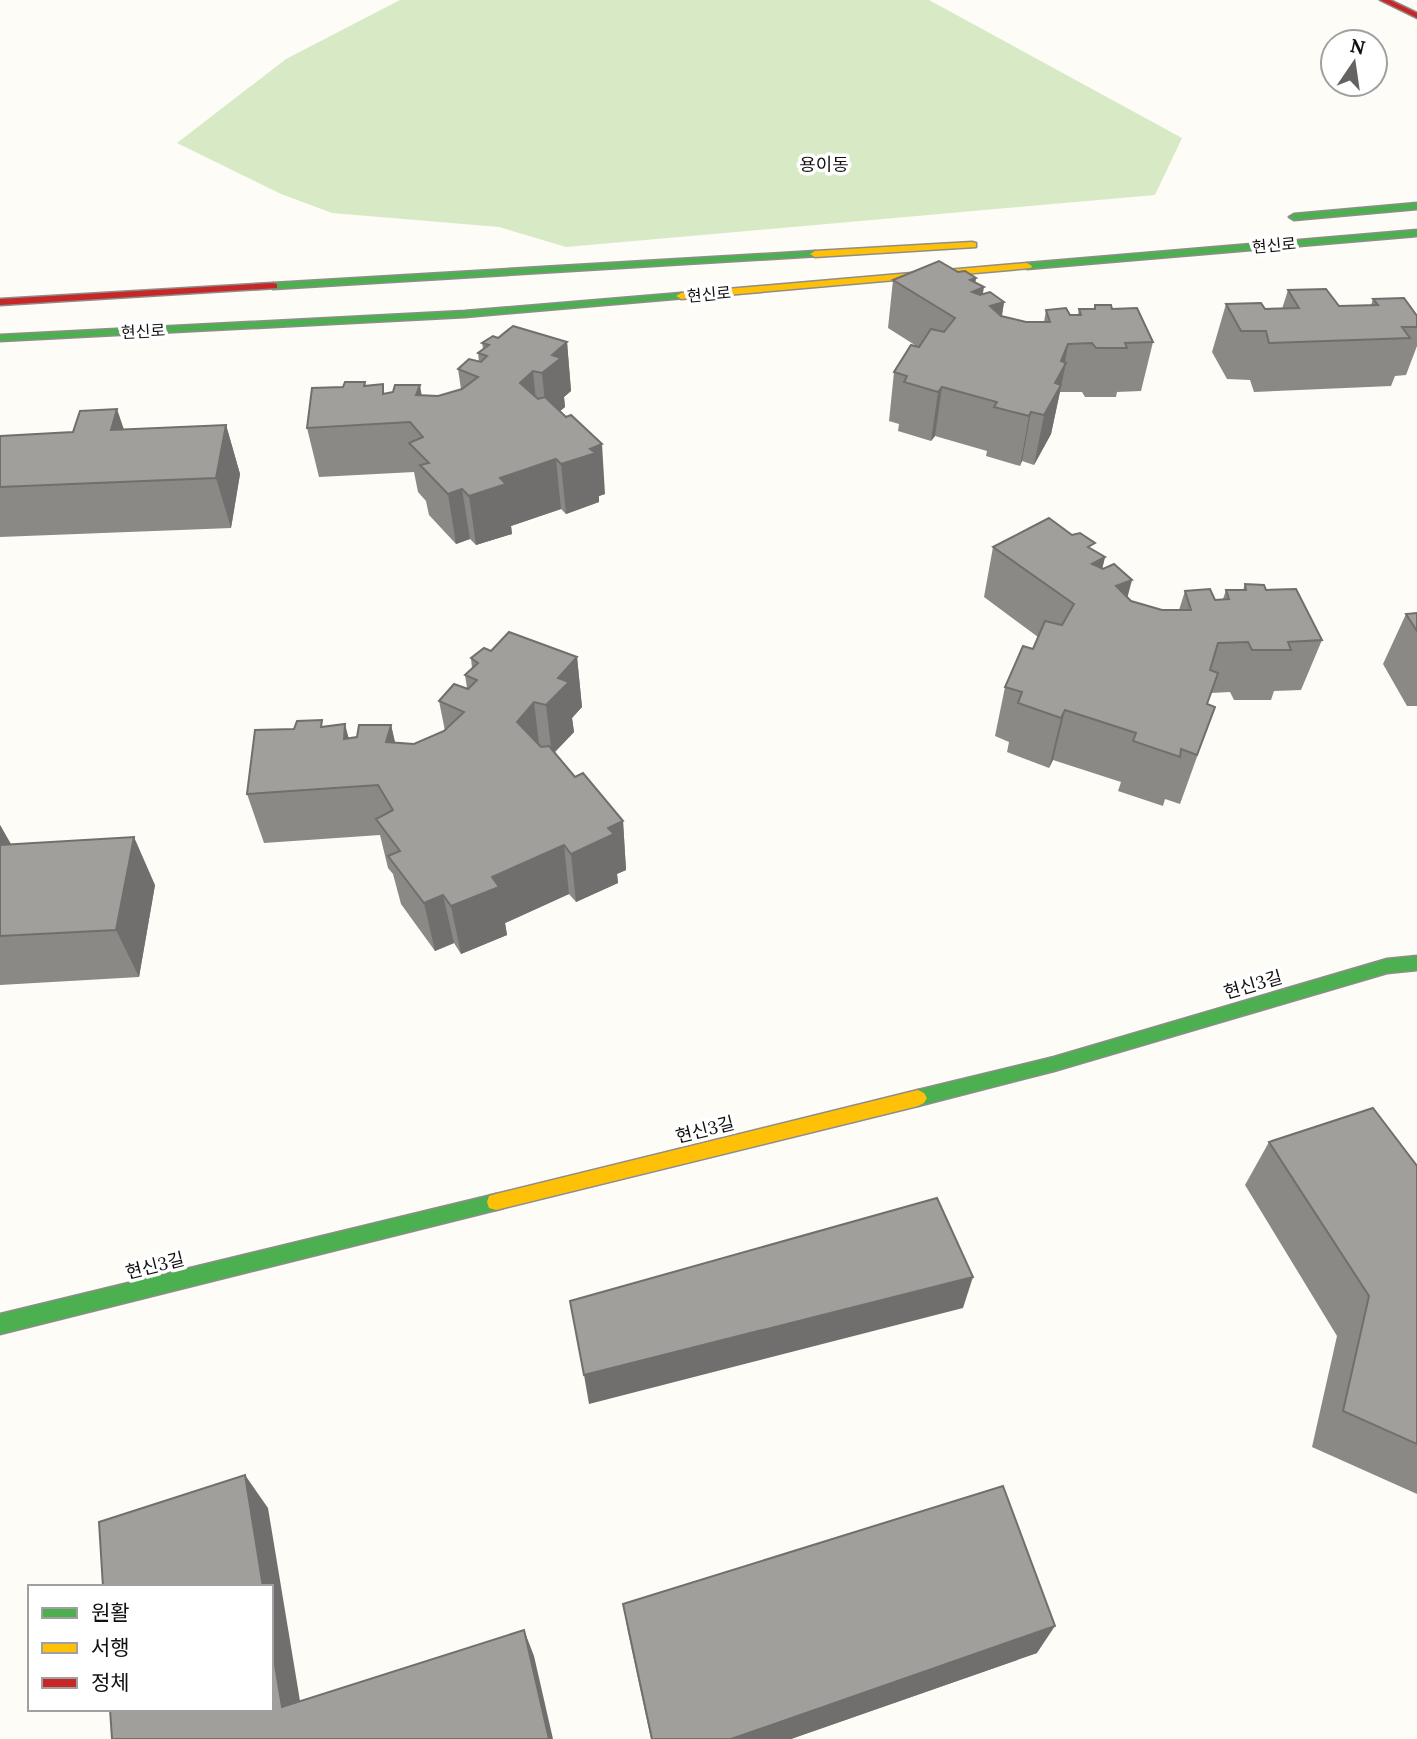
<svg xmlns="http://www.w3.org/2000/svg" width="1417" height="1739" viewBox="0 0 1417 1739" font-family="Lora,'Noto Sans KR',serif">
<rect width="100%" height="100%" fill="#fdfcf7"/>
<!-- forest -->
<polygon fill="#d8eac5" points="400,0 929,0 1182,138 1155,195 566,247 499,227 332,213 281,194 177,143 286,59"/>
<g fill="none" stroke-linecap="round" stroke-linejoin="round">
<!-- fast casing -->
<g stroke="#8e8d8b" stroke-width="3">
<g id="fast">
<polygon points="1417,203 1417,209 1294,220 1289,217 1294,214"/>
<polygon points="1417,230 1417,236 1027,269 1022,266 1027,263"/>
<polygon points="815,251 820,254 819,256 273,289 268,286 273,283"/>
<polygon points="681,293 686,296 685,298 465,317 0,341 0,335 465,311"/>
<polygon points="1417,956 1417,970 1387,973 1054,1071 918,1106 912,1103 909,1098 912,1093 918,1090 1054,1057 1387,959"/>
<polygon points="496,1194 503,1196 505,1202 503,1208 496,1210 0,1334 0,1314"/>
</g>
</g>
<!-- slow casing -->
<g stroke="#8e8d8b" stroke-width="3">
<g id="slow">
<polygon points="972,242 976,243 976,247 815,257 810,254 815,251"/>
<polygon points="1027,263 1032,266 1031,268 681,299 676,296 681,293"/>
<polygon points="918,1090 924,1093 927,1098 924,1103 918,1106 496,1210 489,1208 487,1202 489,1196 496,1194"/>
</g>
</g>
<!-- jam casing -->
<g stroke="#8e8d8b" stroke-width="3">
<g id="jam">
<polygon points="1380,0 1390,0 1417,13 1417,18"/>
<polygon points="273,283 277,284 277,288 0,305 0,299"/>
</g>
</g>
<!-- fast -->
<use href="#fast" fill="#4caf50" fill-rule="evenodd"/>
<!-- slow -->
<use href="#slow" fill="#ffc107" fill-rule="evenodd"/>
<!-- jam -->
<use href="#jam" fill="#c62828" fill-rule="evenodd"/>
</g>
<!-- wall -->
<g fill="#8a8986">
<polygon points="958,272 976,278 975,282 983,294 1004,302 1002,316 1026,322 1044,322 1046,310 1070,315 1078,315 1079,309 1095,309 1095,305 1112,309 1153,342 1141,391 1117,392 1116,397 1085,397 1082,392 1060,392 1051,434 1034,465 1022,461 1020,466 986,456 987,451 935,436 931,441 898,431 899,424 889,421 894,372 918,347 888,328 893,280"/>
<polygon points="1288,290 1339,306 1371,305 1373,299 1417,316 1417,346 1406,375 1395,376 1391,386 1254,392 1250,380 1227,379 1212,352 1226,304 1265,309 1282,309"/>
<polygon points="498,338 567,342 571,391 564,397 565,407 560,411 605,494 599,496 599,502 566,514 561,509 511,526 512,534 476,545 470,539 456,544 429,515 426,501 418,492 414,472 319,477 307,428 343,387 365,382 366,386 385,393 438,396 461,389 458,369 479,362 478,353 483,349 482,343"/>
<polygon points="226,425 240,474 231,528 0,537 0,436"/>
<polygon points="993,547 1093,550 1105,557 1102,569 1131,601 1162,610 1179,610 1185,591 1215,600 1223,599 1226,590 1243,590 1245,584 1266,590 1322,640 1301,690 1274,691 1271,700 1234,700 1230,692 1211,693 1207,704 1215,707 1180,804 1165,799 1163,806 1118,791 1121,782 1053,760 1049,768 1007,752 1009,742 995,736 1005,687 1033,649 1038,637 984,597"/>
<polygon points="1417,613 1417,706 1407,706 1383,664 1406,614"/>
<polygon points="491,651 577,657 582,707 572,718 574,732 555,752 575,777 623,821 626,870 617,874 618,883 576,902 569,894 505,923 507,935 461,954 454,943 435,951 401,904 393,874 388,868 380,835 264,843 247,794 294,729 324,727 349,738 357,737 391,725 395,742 414,744 445,731 439,701 467,688 465,675 472,668 471,658"/>
<polygon points="0,825 11,844 155,885 139,977 0,985"/>
<polygon points="1269,1142 1417,1166 1417,1494 1312,1447 1337,1336 1245,1185"/>
<polygon points="623,1604 1037,1653 791,1739 651,1739 628,1632"/>
</g>
<!-- shaded-wall -->
<g fill="#716f6d">
<polygon points="976,278 974,291 984,287 976,335 970,280"/>
<polygon points="1004,302 996,350 990,306"/>
<polygon points="567,342 571,391 564,397 565,407 547,422 542,373 552,355"/>
<polygon points="1068,344 1064,368 1066,363 1051,434 1034,465 1044,415 1061,361"/>
<polygon points="533,371 538,420 520,383"/>
<polygon points="420,385 428,434 416,395"/>
<polygon points="942,387 935,436 931,441 938,392"/>
<polygon points="117,409 134,459 111,430"/>
<polygon points="1031,412 1022,461 1020,466 1029,416"/>
<polygon points="226,425 240,474 231,528 216,478"/>
<polygon points="602,444 605,494 599,496 599,502 566,514 561,464 590,449"/>
<polygon points="556,459 561,509 511,526 512,534 476,545 469,496 500,478"/>
<polygon points="462,489 470,539 456,544 448,494"/>
<polygon points="1105,557 1093,607 1092,564"/>
<polygon points="1132,580 1119,630 1116,586"/>
<polygon points="577,657 582,707 572,718 574,732 552,755 546,705 558,678"/>
<polygon points="534,702 540,752 517,722"/>
<polygon points="1065,710 1053,760 1049,768 1061,718"/>
<polygon points="345,724 358,774 357,788 344,739"/>
<polygon points="391,725 402,775 386,742"/>
<polygon points="623,821 626,870 617,874 618,883 576,902 571,854 608,828"/>
<polygon points="0,825 19,859 0,878"/>
<polygon points="134,837 155,885 139,977 116,930"/>
<polygon points="564,845 569,894 505,923 507,935 461,954 451,906 492,877"/>
<polygon points="443,895 454,943 435,951 424,903"/>
<polygon points="973,1277 963,1308 589,1404 584,1375"/>
<polygon points="245,1475 268,1508 305,1731 282,1707 271,1641 271,1587 263,1587"/>
<polygon points="1055,1626 1037,1653 791,1739 731,1739"/>
<polygon points="524,1630 534,1656 553,1739 549,1739"/>
</g>
<!-- building -->
<g fill="#a19f9c" stroke="#716f6d" stroke-width="2">
<polygon points="939,261 958,272 965,271 976,278 970,280 984,287 972,292 980,295 990,292 1004,302 990,306 1001,316 1026,322 1050,322 1046,310 1066,308 1070,315 1081,315 1079,309 1095,309 1095,305 1111,305 1112,309 1137,308 1153,342 1125,343 1127,348 1096,348 1092,343 1068,344 1061,361 1066,363 1055,383 1061,385 1044,415 1031,412 1029,416 994,407 997,402 942,387 938,392 904,382 907,376 894,372 911,345 919,347 931,329 944,332 955,318 893,280"/>
<polygon points="1326,289 1339,306 1378,305 1373,299 1404,298 1417,316 1417,327 1402,327 1410,338 1269,343 1266,331 1241,331 1226,304 1261,303 1265,309 1299,308 1288,290"/>
<polygon points="513,326 567,342 552,355 561,358 542,373 533,371 520,383 538,399 545,397 566,417 571,415 602,444 590,449 596,453 561,464 556,459 500,478 506,484 469,496 462,489 448,494 420,465 429,463 409,443 423,437 410,422 307,428 312,388 343,387 345,382 365,382 364,386 383,384 383,394 393,392 395,385 420,385 416,395 438,396 462,389 478,377 458,369 469,359 481,362 487,356 478,353 489,345 482,343 493,336 498,338"/>
<polygon points="117,409 111,430 226,425 216,478 0,487 0,436 73,432 80,411"/>
<polygon points="1049,518 1072,535 1080,533 1095,543 1088,547 1105,557 1092,564 1103,569 1114,564 1132,580 1116,586 1131,601 1162,610 1191,610 1185,591 1210,589 1215,600 1229,599 1226,590 1246,590 1245,584 1264,585 1266,590 1296,589 1322,640 1288,642 1291,650 1252,650 1248,642 1218,643 1210,670 1218,673 1207,704 1215,707 1197,755 1181,749 1180,757 1133,741 1136,733 1065,710 1061,718 1018,703 1022,692 1005,687 1023,646 1033,649 1045,621 1062,625 1074,604 993,547"/>
<polygon points="1417,613 1417,631 1406,614"/>
<polygon points="509,632 577,657 558,678 569,682 546,705 534,702 517,722 541,747 549,746 575,777 583,773 623,821 608,828 614,834 571,854 564,845 492,877 499,887 451,906 443,895 424,903 388,856 400,851 376,819 393,810 378,785 247,794 255,730 294,729 297,721 322,720 321,727 345,724 344,739 357,737 359,725 391,725 386,742 414,744 444,731 464,712 439,701 454,684 468,689 477,680 465,675 478,663 471,658 484,648 491,651"/>
<polygon points="134,837 116,930 0,936 0,845"/>
<polygon points="1373,1108 1417,1166 1417,1444 1343,1411 1369,1296 1269,1142"/>
<polygon points="937,1198 973,1277 584,1375 570,1301"/>
<polygon points="245,1475 263,1587 103,1587 99,1522"/>
<polygon points="1003,1486 1055,1626 731,1739 652,1739 623,1604"/>
<polygon points="524,1630 549,1739 112,1739 110,1709 271,1709 271,1641 282,1707"/>
</g>
<g text-anchor="middle" stroke-width="7" stroke-linejoin="round" paint-order="stroke">
<!-- far-street labels -->
<g font-size="16" fill="#111" stroke="#fff">
<text transform="translate(1274 245) rotate(-5)" y="6">현신로</text>
<text transform="translate(709 294) rotate(-5)" y="6">현신로</text>
<text transform="translate(143 331) rotate(-3)" y="6">현신로</text>
</g>
<!-- far-quarter labels -->
<g font-size="18" fill="#111" stroke="#fff">
<text x="824" y="171">용이동</text>
</g>
<!-- street labels -->
<g font-size="18" fill="#111" stroke="#fff">
<text transform="translate(1253 985) rotate(-16)" y="6">현신3길</text>
<text transform="translate(705 1130) rotate(-14)" y="6">현신3길</text>
<text transform="translate(155 1266) rotate(-14)" y="6">현신3길</text>
</g>
</g>
<!-- legend -->
<rect x="28" y="1585" width="245" height="126" fill="#ffffff" stroke="#a0a0a0" stroke-width="2"/>
<rect x="42" y="1608" width="35" height="10" fill="#4caf50" stroke="#a0a0a0" stroke-width="2"/>
<text x="91" y="1620" font-size="21" fill="#111111">원활</text>
<rect x="42" y="1643" width="35" height="10" fill="#ffc107" stroke="#a0a0a0" stroke-width="2"/>
<text x="91" y="1655" font-size="21" fill="#111111">서행</text>
<rect x="42" y="1678" width="35" height="10" fill="#c62828" stroke="#a0a0a0" stroke-width="2"/>
<text x="91" y="1690" font-size="21" fill="#111111">정체</text>
<!-- north arrow -->
<g transform="translate(1354 63) rotate(13)"><circle r="33" fill="#ffffff" stroke="#a0a0a0" stroke-width="2"/>
<path d="M0-5L12 26L0 18L-12 26Z" fill="#646362"/>
<text y="-10" font-size="19" font-weight="bold" text-anchor="middle" fill="#111111">N</text>
</g>
</svg>
